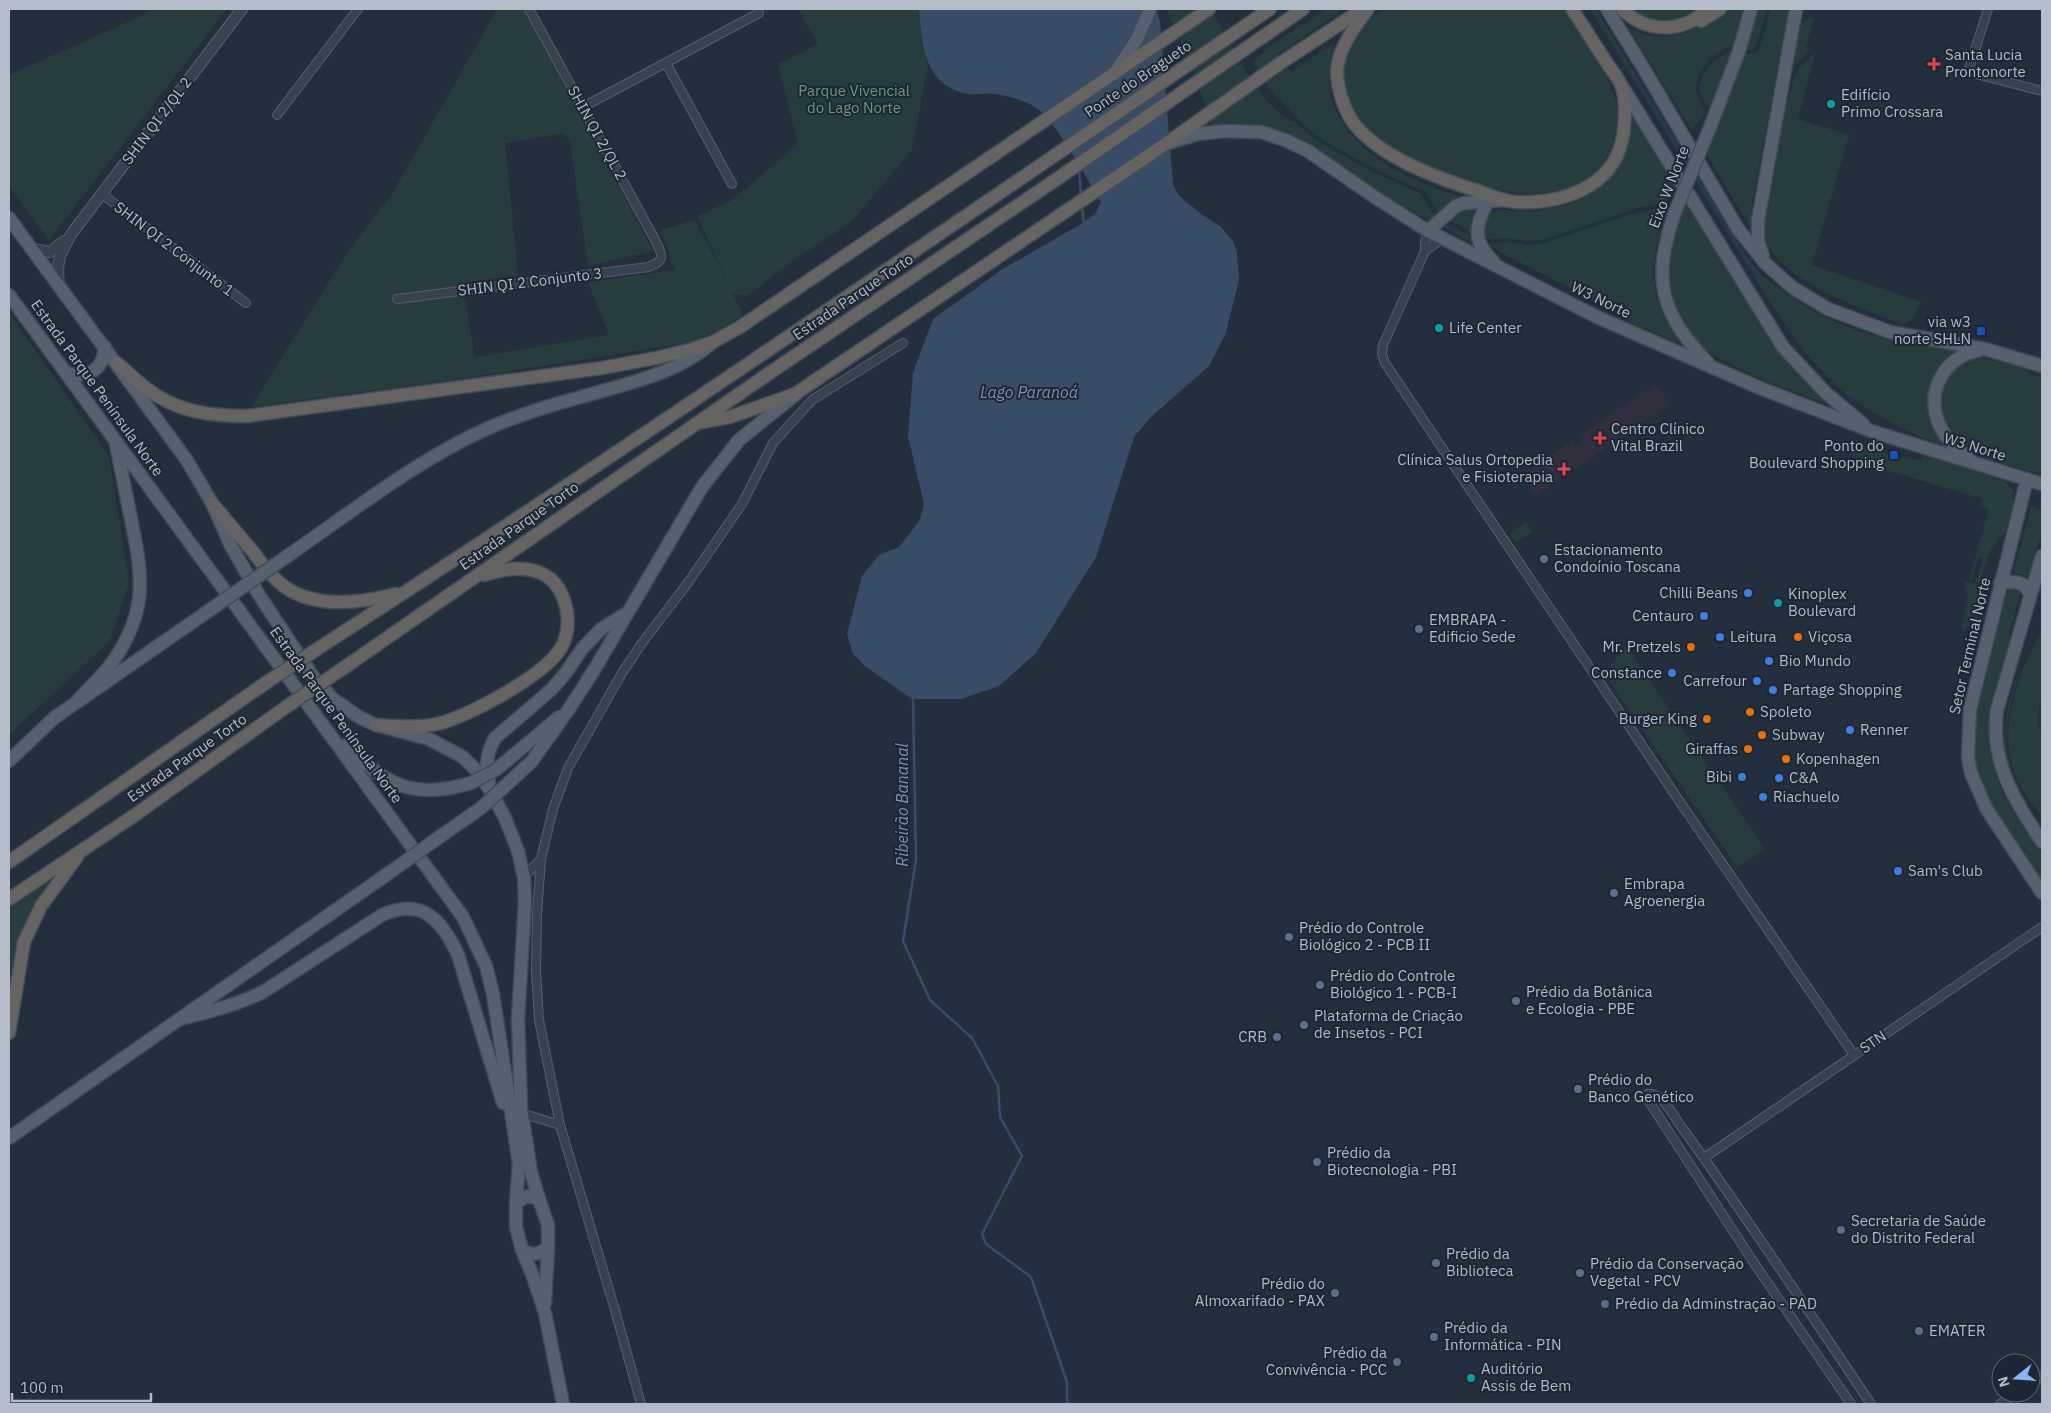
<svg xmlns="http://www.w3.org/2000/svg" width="2051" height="1413" viewBox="0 0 2051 1413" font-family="'IBM Plex Sans',sans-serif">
<rect width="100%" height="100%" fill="#242f3e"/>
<!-- medical -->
<polygon fill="#32303f" points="1655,384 1670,404 1535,496 1521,475 1573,440 1576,444 1582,441 1579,436"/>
<!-- green -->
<g fill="#263c3f">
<polygon points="157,9 227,9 49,240 9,186 9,75"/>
<polygon points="497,9 523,9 653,251 588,266 570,141 563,133 505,143 518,275 462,283 475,357 609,335 588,282 675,270 661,230 695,220 729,285 697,216 731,201 798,144 778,64 818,44 798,9 919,9 921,39 928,65 912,150 852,221 785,266 748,296 733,294 743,315 699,341 478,376 251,407 347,253 392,194"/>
<path d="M1166,9H1211C1230,41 1259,105 1292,122L1294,121L1316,140L1330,148L1369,170L1421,194L1436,218L1432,222L1367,186L1313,146L1285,135L1213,128L1192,67Z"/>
<path d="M1327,9H1344L1278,54L1291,72L1335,42C1332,58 1327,74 1330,91C1340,152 1419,187 1472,199L1440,215L1426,192L1377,170L1326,142L1305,126L1270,89L1253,62L1268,47Z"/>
<path d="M1386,9H1564C1578,32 1608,73 1615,98C1620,117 1617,135 1609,153C1582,212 1500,194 1452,177C1443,174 1432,172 1423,167C1412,162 1402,154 1391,148C1384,143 1375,139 1368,134C1340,109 1337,64 1357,33C1364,22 1375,16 1386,9Z"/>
<path d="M1590,9H1596L1727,224C1737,240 1747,258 1759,272C1767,280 1777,287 1786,293C1843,335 1894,342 1962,349C1956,353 1948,357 1943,363C1931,377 1924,401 1931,418C1935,428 1944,438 1950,448C1909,433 1868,414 1835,384C1792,345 1765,292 1734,244C1686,166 1638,87 1590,9Z"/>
<polygon points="1625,9 1700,9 1682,20 1654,23"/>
<path d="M1725,9H1743L1733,47C1716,47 1697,71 1696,87C1696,97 1703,104 1705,113L1692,130L1628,27C1667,49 1692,31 1725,9Z"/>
<polygon points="1758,9 1767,9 1755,48 1752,50 1746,50"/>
<polygon points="1771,9 1789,9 1752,203 1750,226 1705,152 1745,54 1754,54 1760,48"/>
<polygon points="1812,16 1814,19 1806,48 1810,49 1791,69 1800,24"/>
<path d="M1732,51L1711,104L1706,106C1703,100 1699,93 1700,86C1701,72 1718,54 1732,51Z"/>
<path d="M1815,53L1798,119L1849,135L1812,265L1921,302L1913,319L1905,324C1867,312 1782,281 1766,241C1762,229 1767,218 1765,207L1784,102C1792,93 1791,85 1795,75C1799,66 1808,60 1815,53Z"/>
<path d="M1625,100L1783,356L1801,378L1832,406L1759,378L1711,354L1697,342L1683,325L1672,300L1668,281L1670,245L1683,209L1672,194L1665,203L1640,207L1541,240L1529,241L1505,238L1484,239L1482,218C1497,204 1522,214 1541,210C1554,207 1570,205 1582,199C1609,186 1633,154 1631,122C1631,115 1628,107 1625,100Z"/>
<path d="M1670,206C1648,260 1645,293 1680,343L1634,324L1617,312L1502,253L1487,244L1509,242L1527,245L1541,244L1631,214Z"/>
<polygon points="1468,208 1477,208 1472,223 1474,236 1465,228 1447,220 1454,214"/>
<path d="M1445,223C1455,228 1472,233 1476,245L1443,227Z"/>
<polygon points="9,313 109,456 129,583 110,641 9,735"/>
<polygon points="1978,357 2019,366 2033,375 2042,378 2042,474 1989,460 1955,439 1945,426 1939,400 1947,377 1960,363"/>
<polygon points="1861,445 1896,457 1922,460 1922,454 2004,481 2015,492 2012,494 2014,500 2006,530 1990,551 1980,583 1976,582 1983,558 1978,557 1972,580 1969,580 1989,509 1980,506 1983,499 1856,461 1851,452 1857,450"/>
<polygon points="2032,506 2042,510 2042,530 2028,581 2022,574 2013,573"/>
<polygon points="1526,522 1533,532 1516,543 1510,534"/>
<polygon points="1964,581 1979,585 1980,589 1969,626 1964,631 1961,626 1968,597"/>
<path d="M2010,586L2020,589V593L2010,631L2009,648L1991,712L1990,743L1996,775L2001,790L2009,805L2042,854V882C2013,837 1974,793 1973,737C1973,710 1982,684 1989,659C1995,635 2000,608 2010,586Z"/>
<path d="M2042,630C2042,649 2043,670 2042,690C2041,705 2033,722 2042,736V815C1987,760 2009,690 2042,630Z"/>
<polygon points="1626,646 1765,849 1737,867 1604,673"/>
<path d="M2018,672C2016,687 2011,701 2008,717C2002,748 2012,779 2028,804C2019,795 2014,783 2010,771C1999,736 2007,705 2018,672Z"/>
<path d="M55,873C25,913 17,935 9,984V905Z"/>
</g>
<!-- water -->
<path fill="#394c67" d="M919,9H1156L1160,22L1173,184L1178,195L1201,214L1221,227L1233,241L1237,253L1239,280L1225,335L1209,366L1151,417L1134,437L1096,557L1036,653L999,686L961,699H912L866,667L853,654L847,634L862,576L879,555L899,547L920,520L924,504L908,436L913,373L933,319L1003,269L1081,224L1095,214L1101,202C1086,178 1054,115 1030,104C1021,100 1007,96 997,94C986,92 973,96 963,93C924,83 921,42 919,9Z"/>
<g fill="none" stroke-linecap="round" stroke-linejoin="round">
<!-- stream -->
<g stroke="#394c67" stroke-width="2.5">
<polyline points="1079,169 1081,196"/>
<polyline points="1082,206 1084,223"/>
<polyline points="913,697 916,860 903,941 930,1000 972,1038 998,1086 1000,1117 1022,1156 982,1234 986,1244 1031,1277 1067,1382 1067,1404"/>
</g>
<!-- minor casing -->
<g stroke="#565f6c" stroke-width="10">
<g id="minor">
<polyline points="1988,9 1968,72 2042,91"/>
<polyline points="666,63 732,184"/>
<polyline points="583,107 759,13"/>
<polyline points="277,115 358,9"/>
<polyline points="102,194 246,303"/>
<polyline points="1443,238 1425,251 1383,345 1382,354 1385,363 1682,805 1854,1055"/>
<polyline points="1425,251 1425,242 1428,231"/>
<path d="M397,299L648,267C668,261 661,252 654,238L529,9"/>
<polyline points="524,877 541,859"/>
<polyline points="521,1113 560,1125"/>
<polyline points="1704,1158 2042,927"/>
<polyline points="2031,1383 2042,1376"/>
<polyline points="641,1404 615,1310 560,1125 539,1020 536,970 537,915 541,859 553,809 568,768 622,673 642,643 687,584 742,504 773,443 812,400 903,343"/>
<path d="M1851,1404L1756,1266L1648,1100L1647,1094C1662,1091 1675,1119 1683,1129C1748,1219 1809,1312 1871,1404"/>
<polyline points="2000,1404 2017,1393"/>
</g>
</g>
<!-- tertiary casing -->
<g stroke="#565f6c" stroke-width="12">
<g id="tertiary">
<polyline points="32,249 50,252 64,241"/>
<path d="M59,285C56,260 60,254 72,233L242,9"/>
</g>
</g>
<!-- primary casing -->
<g stroke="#414a57" stroke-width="15">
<g id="primary">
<polyline points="1607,9 1644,69 1738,229 1765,263 1793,288 1828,309 1890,332 1985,349 2042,366"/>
<polyline points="1114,74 1137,39 1150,9"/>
<polyline points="1622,86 1783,347 1826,393 1863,424"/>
<polyline points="1711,125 1739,51 1751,9"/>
<polyline points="1168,143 1198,134 1224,131 1261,132 1285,140 1308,151 1376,198 1428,231 1597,317 1760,388 1874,432 2042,484"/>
<path d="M1487,203C1475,226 1472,241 1493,261"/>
<path d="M1675,212C1652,279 1659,312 1708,363"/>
<polyline points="9,218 186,459 212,503 230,544 259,595 314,678 333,699 359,717 376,725 429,739 463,757 478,772 491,792 505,818 518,851 524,877 525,901 518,1019 521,1108 531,1172 539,1199"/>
<polyline points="1428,231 1456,206 1465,203 1505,200"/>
<polyline points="1763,256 1758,241 1758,220 1796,9"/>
<polyline points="9,295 463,917 486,966 493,994 519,1164 516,1203"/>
<path d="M67,373C89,379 103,370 105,347"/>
<path d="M1972,462C1964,454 1952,445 1945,435C1921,400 1940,357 1980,350"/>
<polyline points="2027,479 1970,709 1968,757 1971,773 1986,808 2042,893"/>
<path d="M2042,556L1997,710C1990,762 2014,800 2042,842"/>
<path d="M286,557C350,513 421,457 491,427C523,413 558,403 592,394C633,382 680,372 713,342"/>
<path d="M2000,583C2014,581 2025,580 2030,595"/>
<path d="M78,700C89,688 102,676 112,663C148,612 143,576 131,519C126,494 121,469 116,444"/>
<path d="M346,745C386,786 414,800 471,783"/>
<polyline points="9,761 54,718 204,614"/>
<polyline points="497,769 559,717"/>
<path d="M489,782C486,765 486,754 495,738L552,689L565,674L582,649L601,629L627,613"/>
<polyline points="504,787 532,761 569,709 594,670 702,487 739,440 795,395"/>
<polyline points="438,838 481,808"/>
<path d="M180,1019C209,1012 236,1005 263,992L382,915C422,897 442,920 458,955L503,1103"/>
<polyline points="9,1138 396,868"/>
<path d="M527,1196L539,1199L548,1225V1247C538,1255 533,1256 522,1250L516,1227V1203Z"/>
<polyline points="522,1250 532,1274 545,1313 563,1404"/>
<polyline points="545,1303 548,1247"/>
</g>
</g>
<!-- trunk casing -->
<g stroke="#434c59" stroke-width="15">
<g id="trunk">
<path d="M1368,9C1354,28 1338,48 1337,72C1337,89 1345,112 1355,125C1383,159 1440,179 1481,192C1492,196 1505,202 1517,202C1561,204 1611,188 1622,141C1625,127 1627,98 1621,85C1618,77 1611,70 1607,63C1595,45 1584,27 1572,9"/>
<path d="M1622,9C1646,33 1683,34 1707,9"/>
<polyline points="1701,21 1720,9"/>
<path d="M117,363C127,371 135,380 146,388C176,412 210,416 247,416L602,368L656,358L693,349L713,342L740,327L1209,9"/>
<polyline points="703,422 730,417 795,394 1164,145 1282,62 1363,9"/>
<path d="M212,503C226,520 240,536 254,553C263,565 272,578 285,587C316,609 361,603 396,594"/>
<path d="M328,642C646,437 957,221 1270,9"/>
<polyline points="345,667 768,374 1051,183 1303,9"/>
<path d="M376,725C396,726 417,728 437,724C468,717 545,675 561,648C568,636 569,620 566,607C556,564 519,564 484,575"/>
<polyline points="9,862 267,682"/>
<polyline points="9,899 135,815 286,707"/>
<polyline points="9,1033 24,942 41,906 77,857"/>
</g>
</g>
<!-- minor -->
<use href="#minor" stroke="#38414e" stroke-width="8"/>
<!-- tertiary -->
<use href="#tertiary" stroke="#38414e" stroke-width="10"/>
<!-- primary -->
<use href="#primary" stroke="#56606e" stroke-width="12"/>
<!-- trunk -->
<use href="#trunk" stroke="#656462" stroke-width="12"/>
<!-- primary-bridge casing -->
<g stroke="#414a57" stroke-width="15" stroke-linecap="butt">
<g id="primary-bridge">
<polyline points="1675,212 1711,125"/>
<polyline points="204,614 286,557"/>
<polyline points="471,783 497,769"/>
<polyline points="481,808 504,787"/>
<polyline points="396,868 438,838"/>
</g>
</g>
<!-- trunk-bridge casing -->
<g stroke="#434c59" stroke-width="15" stroke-linecap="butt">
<g id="trunk-bridge">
<polyline points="267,682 328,642"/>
<polyline points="286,707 345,667"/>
</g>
</g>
<!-- primary-bridge -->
<use href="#primary-bridge" stroke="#56606e" stroke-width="12"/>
<!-- trunk-bridge -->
<use href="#trunk-bridge" stroke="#656462" stroke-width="12"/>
</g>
<!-- markers -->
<g fill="#e0444e" stroke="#1d2633" stroke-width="2">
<path d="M1931.5 56.5h5v5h5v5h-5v5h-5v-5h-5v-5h5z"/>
<path d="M1597.5 430.5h5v5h5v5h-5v5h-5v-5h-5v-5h5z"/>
<path d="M1561.5 461.5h5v5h5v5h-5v5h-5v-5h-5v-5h5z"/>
</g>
<g fill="#0f9aa8" stroke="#1d2633" stroke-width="2">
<circle cx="1831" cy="104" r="5"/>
<circle cx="1439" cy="328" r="5"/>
<circle cx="1778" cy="603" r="5"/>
<circle cx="1471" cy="1378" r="5"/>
</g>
<g fill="#1a4fb4" stroke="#1d2633" stroke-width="2">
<rect x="1976" y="326" width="10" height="10" rx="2.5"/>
<rect x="1889" y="450" width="10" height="10" rx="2.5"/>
</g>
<g fill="#5c6f8a" stroke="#1d2633" stroke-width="2">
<circle cx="1544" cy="559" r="5"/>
<circle cx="1419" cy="629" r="5"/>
<circle cx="1614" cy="893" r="5"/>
<circle cx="1289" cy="937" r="5"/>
<circle cx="1320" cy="985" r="5"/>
<circle cx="1516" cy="1001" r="5"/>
<circle cx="1304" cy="1025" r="5"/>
<circle cx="1277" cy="1037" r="5"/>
<circle cx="1578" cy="1089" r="5"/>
<circle cx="1317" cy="1162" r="5"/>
<circle cx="1841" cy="1230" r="5"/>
<circle cx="1436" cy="1263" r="5"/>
<circle cx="1580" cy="1273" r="5"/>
<circle cx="1335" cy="1293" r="5"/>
<circle cx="1605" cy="1304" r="5"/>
<circle cx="1919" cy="1331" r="5"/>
<circle cx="1434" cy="1337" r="5"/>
<circle cx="1397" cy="1362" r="5"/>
</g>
<g fill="#3f7fe0" stroke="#1d2633" stroke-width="2">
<circle cx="1748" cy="593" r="5"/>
<circle cx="1704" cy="616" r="5"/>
<circle cx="1720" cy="637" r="5"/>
<circle cx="1769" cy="661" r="5"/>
<circle cx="1672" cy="673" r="5"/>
<circle cx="1757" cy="681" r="5"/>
<circle cx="1773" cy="690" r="5"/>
<circle cx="1850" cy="730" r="5"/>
<circle cx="1742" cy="777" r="5"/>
<circle cx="1779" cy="778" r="5"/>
<circle cx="1763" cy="797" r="5"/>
<circle cx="1898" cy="871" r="5"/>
</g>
<g fill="#e8710a" stroke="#1d2633" stroke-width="2">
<circle cx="1798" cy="637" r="5"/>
<circle cx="1691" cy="647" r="5"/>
<circle cx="1750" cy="712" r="5"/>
<circle cx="1707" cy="719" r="5"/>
<circle cx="1762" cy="735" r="5"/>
<circle cx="1748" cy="749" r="5"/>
<circle cx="1786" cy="759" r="5"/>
</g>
<g text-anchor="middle" stroke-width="4" stroke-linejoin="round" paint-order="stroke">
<!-- poi labels -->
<g font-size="15" fill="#b4bcc9" stroke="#1d2633" text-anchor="start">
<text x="1945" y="60">Santa Lucia<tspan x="1945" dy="17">Prontonorte</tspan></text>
<text x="1841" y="100">Edifício<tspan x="1841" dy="17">Primo Crossara</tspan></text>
<text x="1971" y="327" text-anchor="end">via w3<tspan x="1971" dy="17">norte SHLN</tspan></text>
<text x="1449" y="333">Life Center</text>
<text x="1611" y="434">Centro Clínico<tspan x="1611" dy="17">Vital Brazil</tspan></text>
<text x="1884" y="451" text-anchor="end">Ponto do<tspan x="1884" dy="17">Boulevard Shopping</tspan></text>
<text x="1553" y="465" text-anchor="end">Clínica Salus Ortopedia<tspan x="1553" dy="17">e Fisioterapia</tspan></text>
<text x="1554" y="555">Estacionamento<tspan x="1554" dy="17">Condoínio Toscana</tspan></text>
<text x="1738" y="598" text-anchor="end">Chilli Beans</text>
<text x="1788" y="599">Kinoplex<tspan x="1788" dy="17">Boulevard</tspan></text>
<text x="1694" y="621" text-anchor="end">Centauro</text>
<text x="1429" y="625">EMBRAPA -<tspan x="1429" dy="17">Edificio Sede</tspan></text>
<text x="1730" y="642">Leitura</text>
<text x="1808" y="642">Viçosa</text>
<text x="1681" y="652" text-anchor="end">Mr. Pretzels</text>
<text x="1779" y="666">Bio Mundo</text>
<text x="1662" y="678" text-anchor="end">Constance</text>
<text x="1747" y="686" text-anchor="end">Carrefour</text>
<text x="1783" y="695">Partage Shopping</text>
<text x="1760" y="717">Spoleto</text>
<text x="1697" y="724" text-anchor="end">Burger King</text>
<text x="1860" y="735">Renner</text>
<text x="1772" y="740">Subway</text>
<text x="1738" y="754" text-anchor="end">Giraffas</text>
<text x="1796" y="764">Kopenhagen</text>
<text x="1732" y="782" text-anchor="end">Bibi</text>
<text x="1789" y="783">C&amp;A</text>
<text x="1773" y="802">Riachuelo</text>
<text x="1908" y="876">Sam's Club</text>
<text x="1624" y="889">Embrapa<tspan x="1624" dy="17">Agroenergia</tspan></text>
<text x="1299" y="933">Prédio do Controle<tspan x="1299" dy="17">Biológico 2 - PCB II</tspan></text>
<text x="1330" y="981">Prédio do Controle<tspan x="1330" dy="17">Biológico 1 - PCB-I</tspan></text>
<text x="1526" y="997">Prédio da Botânica<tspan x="1526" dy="17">e Ecologia - PBE</tspan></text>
<text x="1314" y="1021">Plataforma de Criação<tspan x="1314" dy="17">de Insetos - PCI</tspan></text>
<text x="1267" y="1042" text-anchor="end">CRB</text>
<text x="1588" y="1085">Prédio do<tspan x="1588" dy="17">Banco Genético</tspan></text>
<text x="1327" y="1158">Prédio da<tspan x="1327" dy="17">Biotecnologia - PBI</tspan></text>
<text x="1851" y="1226">Secretaria de Saúde<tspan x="1851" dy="17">do Distrito Federal</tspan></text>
<text x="1446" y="1259">Prédio da<tspan x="1446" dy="17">Biblioteca</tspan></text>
<text x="1590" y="1269">Prédio da Conservação<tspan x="1590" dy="17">Vegetal - PCV</tspan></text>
<text x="1325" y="1289" text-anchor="end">Prédio do<tspan x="1325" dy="17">Almoxarifado - PAX</tspan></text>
<text x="1615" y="1309">Prédio da Adminstração - PAD</text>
<text x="1444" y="1333">Prédio da<tspan x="1444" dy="17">Informática - PIN</tspan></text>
<text x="1929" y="1336">EMATER</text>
<text x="1387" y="1358" text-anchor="end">Prédio da<tspan x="1387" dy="17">Convivência - PCC</tspan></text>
<text x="1481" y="1374">Auditório<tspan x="1481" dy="17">Assis de Bem</tspan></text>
</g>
<!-- street labels -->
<g font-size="15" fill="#b4bcc9" stroke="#1d2633">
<text transform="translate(1138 79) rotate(-34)" y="5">Ponte do Bragueto</text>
<text transform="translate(157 121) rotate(-53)" y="5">SHIN QI 2/QL 2</text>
<text transform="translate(597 133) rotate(61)" y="5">SHIN QI 2/QL 2</text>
<text transform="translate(1669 187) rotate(-69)" y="5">Eixo W Norte</text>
<text transform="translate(174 249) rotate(37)" y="5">SHIN QI 2 Conjunto 1</text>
<text transform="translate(530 282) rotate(-7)" y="5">SHIN QI 2 Conjunto 3</text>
<text transform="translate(853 297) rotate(-34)" y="5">Estrada Parque Torto</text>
<text transform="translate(1601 300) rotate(26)" y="5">W3 Norte</text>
<text transform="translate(97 388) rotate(54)" y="5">Estrada Parque Península Norte</text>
<text transform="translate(1975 447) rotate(17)" y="5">W3 Norte</text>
<text transform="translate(519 526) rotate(-35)" y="5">Estrada Parque Torto</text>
<text transform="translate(1970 646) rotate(-77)" y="5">Setor Terminal Norte</text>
<text transform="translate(336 715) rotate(54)" y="5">Estrada Parque Península Norte</text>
<text transform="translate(187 758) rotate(-35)" y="5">Estrada Parque Torto</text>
<text transform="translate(1873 1042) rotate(-34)" y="5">STN</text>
</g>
<!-- park labels -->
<g font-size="15" fill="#6b9a76" stroke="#1d2633">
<text x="854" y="96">Parque Vivencial<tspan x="854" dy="17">do Lago Norte</tspan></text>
</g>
<!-- water labels -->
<g font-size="16" font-style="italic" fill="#7c92b1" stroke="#1d2633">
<text x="1029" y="398">Lago Paranoá</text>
<text transform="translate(902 805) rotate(-90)" y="6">Ribeirão Bananal</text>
</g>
</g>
<!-- border -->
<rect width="2051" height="1413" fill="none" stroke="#b4bcc9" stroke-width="20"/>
<!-- north arrow -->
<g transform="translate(2016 1378) rotate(253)"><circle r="24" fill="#1d2633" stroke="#59626f"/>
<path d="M0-4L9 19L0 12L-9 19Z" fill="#8ab4f8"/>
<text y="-8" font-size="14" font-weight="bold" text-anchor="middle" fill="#b4bcc9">N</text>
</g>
<!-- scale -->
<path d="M12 1393v8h139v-8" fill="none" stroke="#b4bcc9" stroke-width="2.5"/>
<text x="20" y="1393" font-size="15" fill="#b4bcc9" stroke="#1d2633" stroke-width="4" paint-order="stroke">100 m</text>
</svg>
